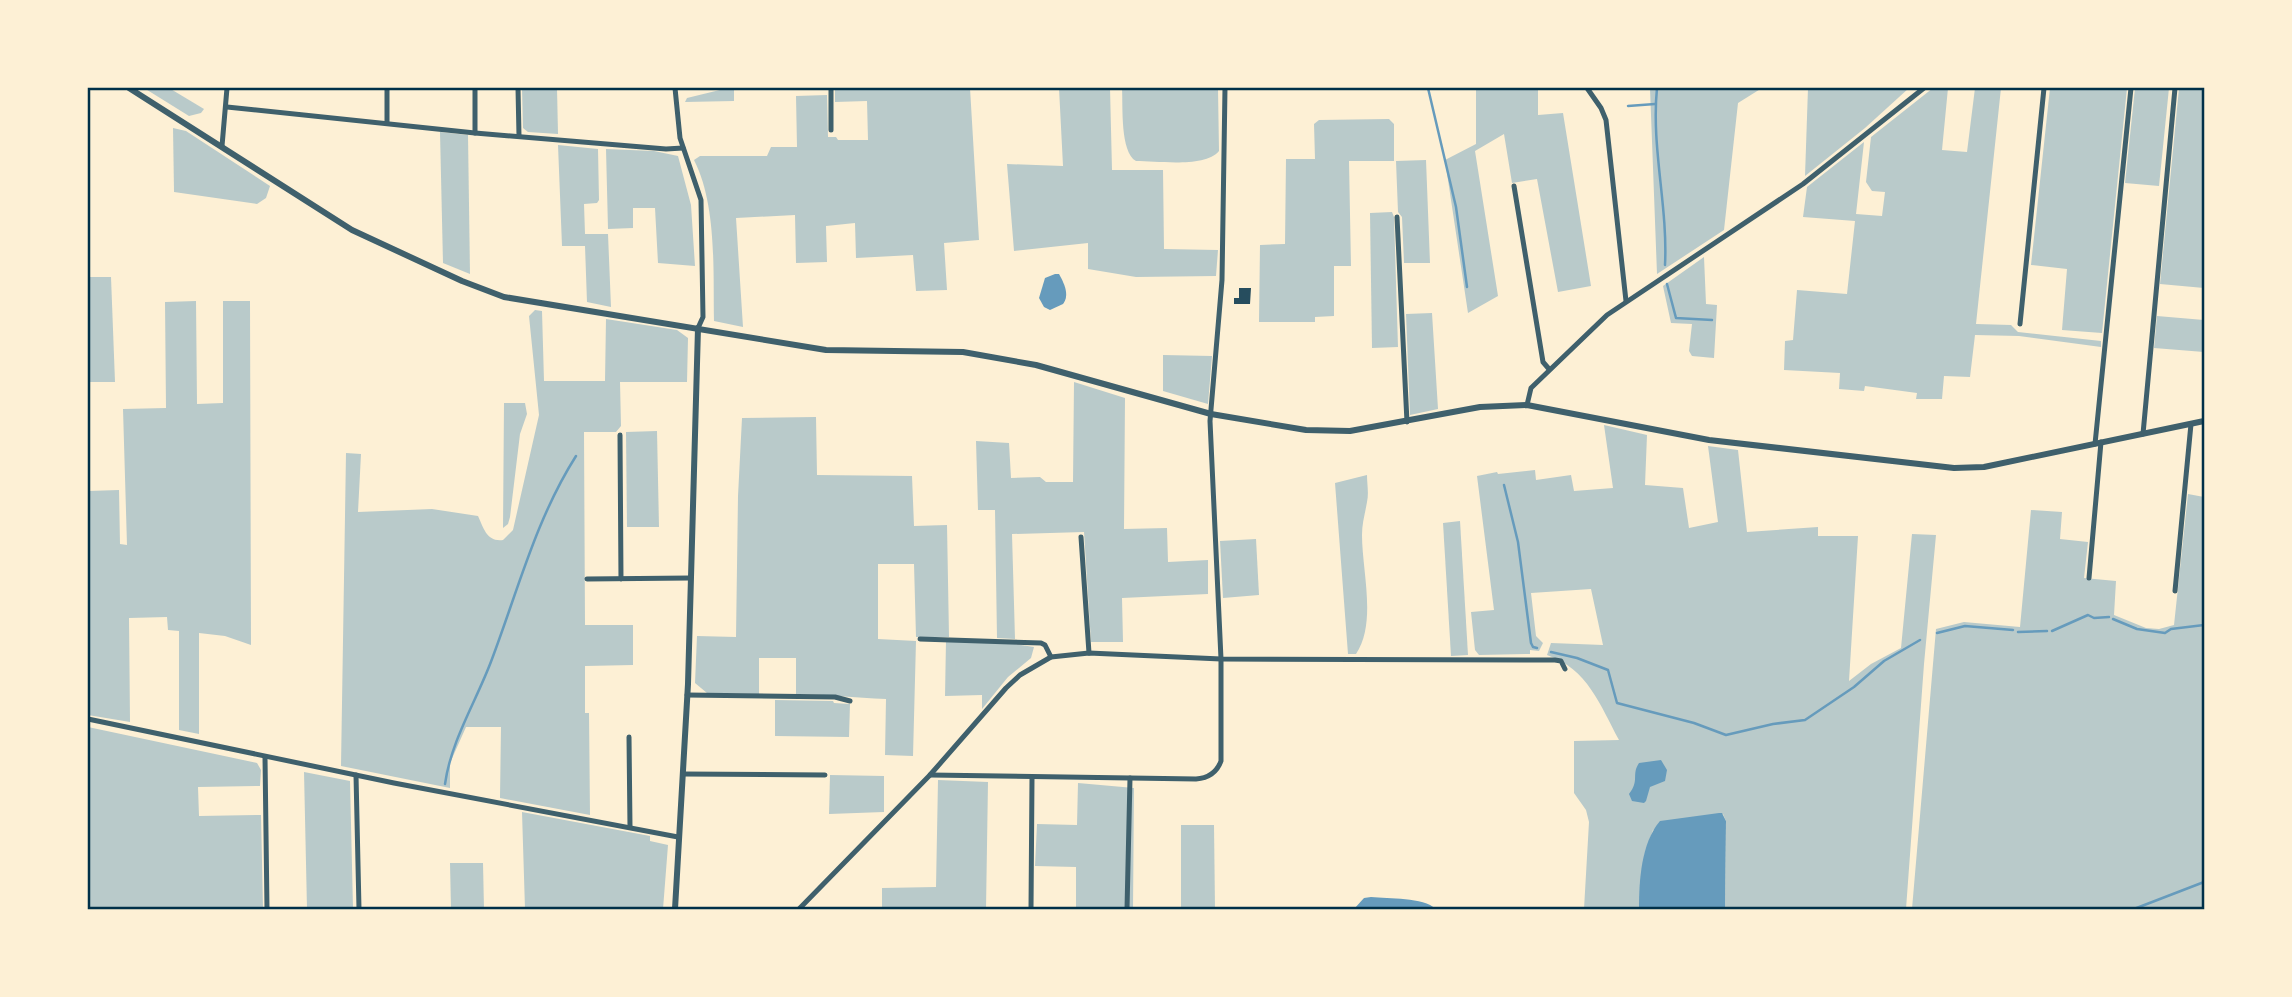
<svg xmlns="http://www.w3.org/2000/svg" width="2292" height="997" viewBox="0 0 2292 997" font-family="Poppins,sans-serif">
<rect width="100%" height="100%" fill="#fdf0d5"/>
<!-- green -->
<g fill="#b9caca">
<polygon points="144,88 169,88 204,109 201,113 189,116"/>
<polygon points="522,88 557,88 558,134 528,132 523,128"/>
<polygon points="728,88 734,88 734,101 685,102 687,98"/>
<path d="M835,88H970L979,240L944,243L947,290L916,291L913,255L856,258L855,223L826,226L827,262L796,263L795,215L736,218L743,327L714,321C713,271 717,205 694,160L700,156H767L771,147H797L796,96L827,95L828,137H836L838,140H868L867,101L835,102Z"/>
<polygon points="1059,88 1110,88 1112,170 1163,170 1164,249 1218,250 1216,276 1136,277 1088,269 1088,243 1014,251 1007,164 1063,166"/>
<path d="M1122,88H1216L1218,89L1219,151C1205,168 1158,161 1136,161C1120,152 1123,106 1122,88Z"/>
<polygon points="1476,88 1538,88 1538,115 1563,113 1591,286 1558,292 1537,179 1512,183 1504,134 1475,151 1498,296 1468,313 1445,160 1476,144"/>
<polygon points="1650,88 1762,88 1738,103 1724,230 1657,274"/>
<polygon points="1808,88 1909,88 1865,128 1805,176"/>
<polygon points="1933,88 1948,88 1942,150 1967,152 1975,88 2001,88 1976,324 2011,325 2018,332 2101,341 2101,347 2019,336 1975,335 1970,377 1944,376 1942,399 1916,399 1917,393 1865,386 1864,391 1839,389 1840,373 1784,370 1785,341 1793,340 1797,290 1847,294 1855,221 1803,217 1807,187 1864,142 1856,214 1882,216 1885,192 1872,191 1866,182 1871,137"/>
<polygon points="2050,88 2127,88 2102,333 2062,330 2067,269 2031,265"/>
<polygon points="2135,88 2169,88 2159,186 2125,183"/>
<polygon points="2179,88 2204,88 2204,288 2160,284"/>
<polygon points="1389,119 1394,124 1394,161 1349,161 1351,266 1334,266 1334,316 1315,317 1315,322 1259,322 1260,245 1285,244 1286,159 1315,159 1314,124 1319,120"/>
<polygon points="173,128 186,131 270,186 266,198 257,204 174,192"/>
<polygon points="440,132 468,135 470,274 443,263"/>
<polygon points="558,145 598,149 599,200 597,203 584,204 585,234 608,234 611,307 587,302 585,246 562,246"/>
<polygon points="606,149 654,151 678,156 691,205 695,266 658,263 655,208 633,208 633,228 608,229"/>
<polygon points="1426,160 1430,263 1404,263 1402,217 1398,212 1396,161"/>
<polygon points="1392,212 1394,217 1398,347 1372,348 1370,213"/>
<polygon points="1704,257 1706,304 1717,305 1714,358 1692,356 1689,351 1692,324 1671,323 1663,286"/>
<polygon points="88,277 111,277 115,382 88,382"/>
<polygon points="196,301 197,404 223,403 223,301 250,301 251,645 225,636 199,633 199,734 179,730 179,631 168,630 167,617 129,618 130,722 88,715 88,491 119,490 120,544 127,545 123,409 166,408 165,302"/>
<path d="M535,310L542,311L544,381H605L606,319L677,330L688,338L687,382H620L621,426L616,432H584L585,625H633V665L585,666V713H589L590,815L500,798L501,727H466L450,763V788L341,766L346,453L361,454L358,512L432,509L478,516C484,529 487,542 503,540L513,530L539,415L529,316Z"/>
<polygon points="1432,313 1438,409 1410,415 1406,314"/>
<polygon points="2157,316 2204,320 2204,352 2154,348"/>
<polygon points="1163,355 1212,356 1208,404 1163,391"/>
<polygon points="1074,382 1125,398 1124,529 1167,528 1168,562 1208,560 1208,594 1122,598 1123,642 1091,642 1084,532 1012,534 1015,639 997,638 995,510 978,510 976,441 1009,443 1011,478 1040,477 1046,482 1073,482"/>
<polygon points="504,403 525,403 527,414 520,434 510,517 508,524 503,528"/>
<path d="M816,417L817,475L912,476L914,526L947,525L949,637H916L914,564H878V639L916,641L913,756L885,755L886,699C855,698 826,694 796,694V658H759V694L707,693L695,683L697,636L736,637L738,496L742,418Z"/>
<path d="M1604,425L1647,435L1645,485L1683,488L1689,528L1718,522L1708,446L1738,450L1747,532L1818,527V536H1858L1849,681L1871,664L1901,648L1912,534L1936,535L1924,664L1906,909H1725L1726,821L1723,814L1653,830L1645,853L1639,909H1584L1589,822L1586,810L1574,793V741L1619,740C1600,705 1588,669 1547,655L1551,643L1603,645L1591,589L1531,593L1536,636L1543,643L1539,651L1530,650V654L1479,655L1475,650L1471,612L1494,610L1477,476L1497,472L1498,474L1535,470L1536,480L1571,475L1574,491L1613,488Z"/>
<polygon points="657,431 659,527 627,527 626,432"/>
<path d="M1367,475C1367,484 1369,493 1367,502C1365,514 1362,523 1362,535C1362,571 1377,623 1356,654H1348L1335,483Z"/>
<polygon points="2188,494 2204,497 2204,620 2203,647 2204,647 2204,823 2202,833 2204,840 2204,909 1912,909 1936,629 1964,622 2020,627 2031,510 2062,512 2060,539 2088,542 2084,578 2116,581 2114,615 2146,628 2159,629 2174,625"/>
<polygon points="1460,521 1468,655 1451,656 1443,523"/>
<polygon points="1256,539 1259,595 1223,598 1220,541"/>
<polygon points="946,641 1015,644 1034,647 1031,658 1008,677 982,709 982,695 945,696"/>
<polygon points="775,700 833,701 834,703 850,704 849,737 775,736"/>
<polygon points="88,727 257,763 261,770 260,786 198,787 199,816 261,815 263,909 88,909"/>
<polygon points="304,772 350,781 353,909 307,909"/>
<polygon points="830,775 884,776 884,812 829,814"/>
<polygon points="938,780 988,782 986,909 882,909 882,888 936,887"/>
<polygon points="1078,783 1134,788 1133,909 1076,909 1076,867 1035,866 1037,824 1077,825"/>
<polygon points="522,812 650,836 650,841 668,845 663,909 525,909"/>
<polygon points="1181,825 1214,825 1215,909 1181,909"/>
<polygon points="450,863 483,863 484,909 451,909"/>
</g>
<!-- water -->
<g fill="#669bbc">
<path d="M1055,274H1059C1064,283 1070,295 1063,304L1050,310L1044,307L1039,298L1045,278Z"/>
<path d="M1661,760L1667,770L1665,781L1650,787L1646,801L1644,803L1632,801L1629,794C1640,780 1631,775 1639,763Z"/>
<path d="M1719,813H1722L1726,821L1725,909H1639C1639,881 1641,843 1660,821Z"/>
<path d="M1371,897C1389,899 1423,897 1436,909H1354L1364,898Z"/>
</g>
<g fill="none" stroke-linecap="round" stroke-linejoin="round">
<!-- stream -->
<g stroke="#669bbc" stroke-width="2.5">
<polyline points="1428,88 1456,207 1467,287"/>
<path d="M1657,88C1651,147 1668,206 1665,265"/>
<polyline points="1628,106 1655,104"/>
<polyline points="1667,284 1676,318 1712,320"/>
<polyline points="1504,485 1518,542 1531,643 1533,647 1537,648"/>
<polyline points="2113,619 2137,629 2165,633 2171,629 2204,625"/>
<polyline points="2052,631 2088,615 2094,618 2109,617"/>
<polyline points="2018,632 2047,631"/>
<polyline points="1937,633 1965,626 2013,630"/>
<polyline points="1551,652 1577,658 1608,670 1617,703 1694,723 1726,735 1773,724 1805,720 1854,687 1884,661 1920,640"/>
<path d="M445,784C451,740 477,700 492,659C518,590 536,519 576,456"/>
<polyline points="2134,909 2204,882"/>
</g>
</g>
<!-- building -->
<polygon fill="#264d5e" points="1239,288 1251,288 1250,304 1234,304 1234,298 1239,298"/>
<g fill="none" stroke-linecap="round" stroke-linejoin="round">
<!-- minor -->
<g stroke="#3f606c" stroke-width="5">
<polyline points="387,88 387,123"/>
<polyline points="475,88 475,133"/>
<polyline points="518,88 519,136"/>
<polyline points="675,88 680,138 701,200 703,317 698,328"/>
<polyline points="831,88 831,130"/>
<polyline points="1587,88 1601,108 1606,120 1626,301"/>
<polyline points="227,107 475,133 666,149 683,148"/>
<polyline points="222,146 227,88"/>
<polyline points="1514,186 1543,362 1549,369"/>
<polyline points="1397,217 1407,422"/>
<polyline points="2020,324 2044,88"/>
<polyline points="1527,405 1531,388 1607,315 1803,184 1924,88"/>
<polyline points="2143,434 2175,88"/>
<polyline points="620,435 621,579"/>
<polyline points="2095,444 2131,88"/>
<polyline points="1081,537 1089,653"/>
<polyline points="2089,578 2101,442"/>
<polyline points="587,579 690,578"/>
<polyline points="2175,591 2191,424"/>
<polyline points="920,639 1041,643 1045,645 1051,657"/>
<polyline points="687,695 835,697 850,701"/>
<polyline points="88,719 394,783 678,837"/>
<polyline points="629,737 630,827"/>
<polyline points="265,757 267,909"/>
<polyline points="683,774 825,775"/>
<polyline points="356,775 359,909"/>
<path d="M930,775L1196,779C1209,778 1217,772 1221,761V659L1210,421L1222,280L1225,88"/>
<polyline points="799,909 930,775 1006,688 1020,675 1051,657 1089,653 1221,659 1555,660 1561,661 1565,669"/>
<polyline points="1031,909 1032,778"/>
<polyline points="1127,909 1130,778"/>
</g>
<!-- tertiary -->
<g stroke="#3f606c" stroke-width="6">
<polyline points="129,88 352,230 462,281 504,297 826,350 963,352 1036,365 1211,414 1306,430 1350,431 1480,407 1527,405 1709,440 1954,468 1984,467 2204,421"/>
<polyline points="675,909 688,684 698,328"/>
</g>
</g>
<!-- border -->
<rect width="2292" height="997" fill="none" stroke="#fdf0d5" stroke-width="178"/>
<rect x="89" y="89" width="2114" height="819" fill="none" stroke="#003049" stroke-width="2.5"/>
</svg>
